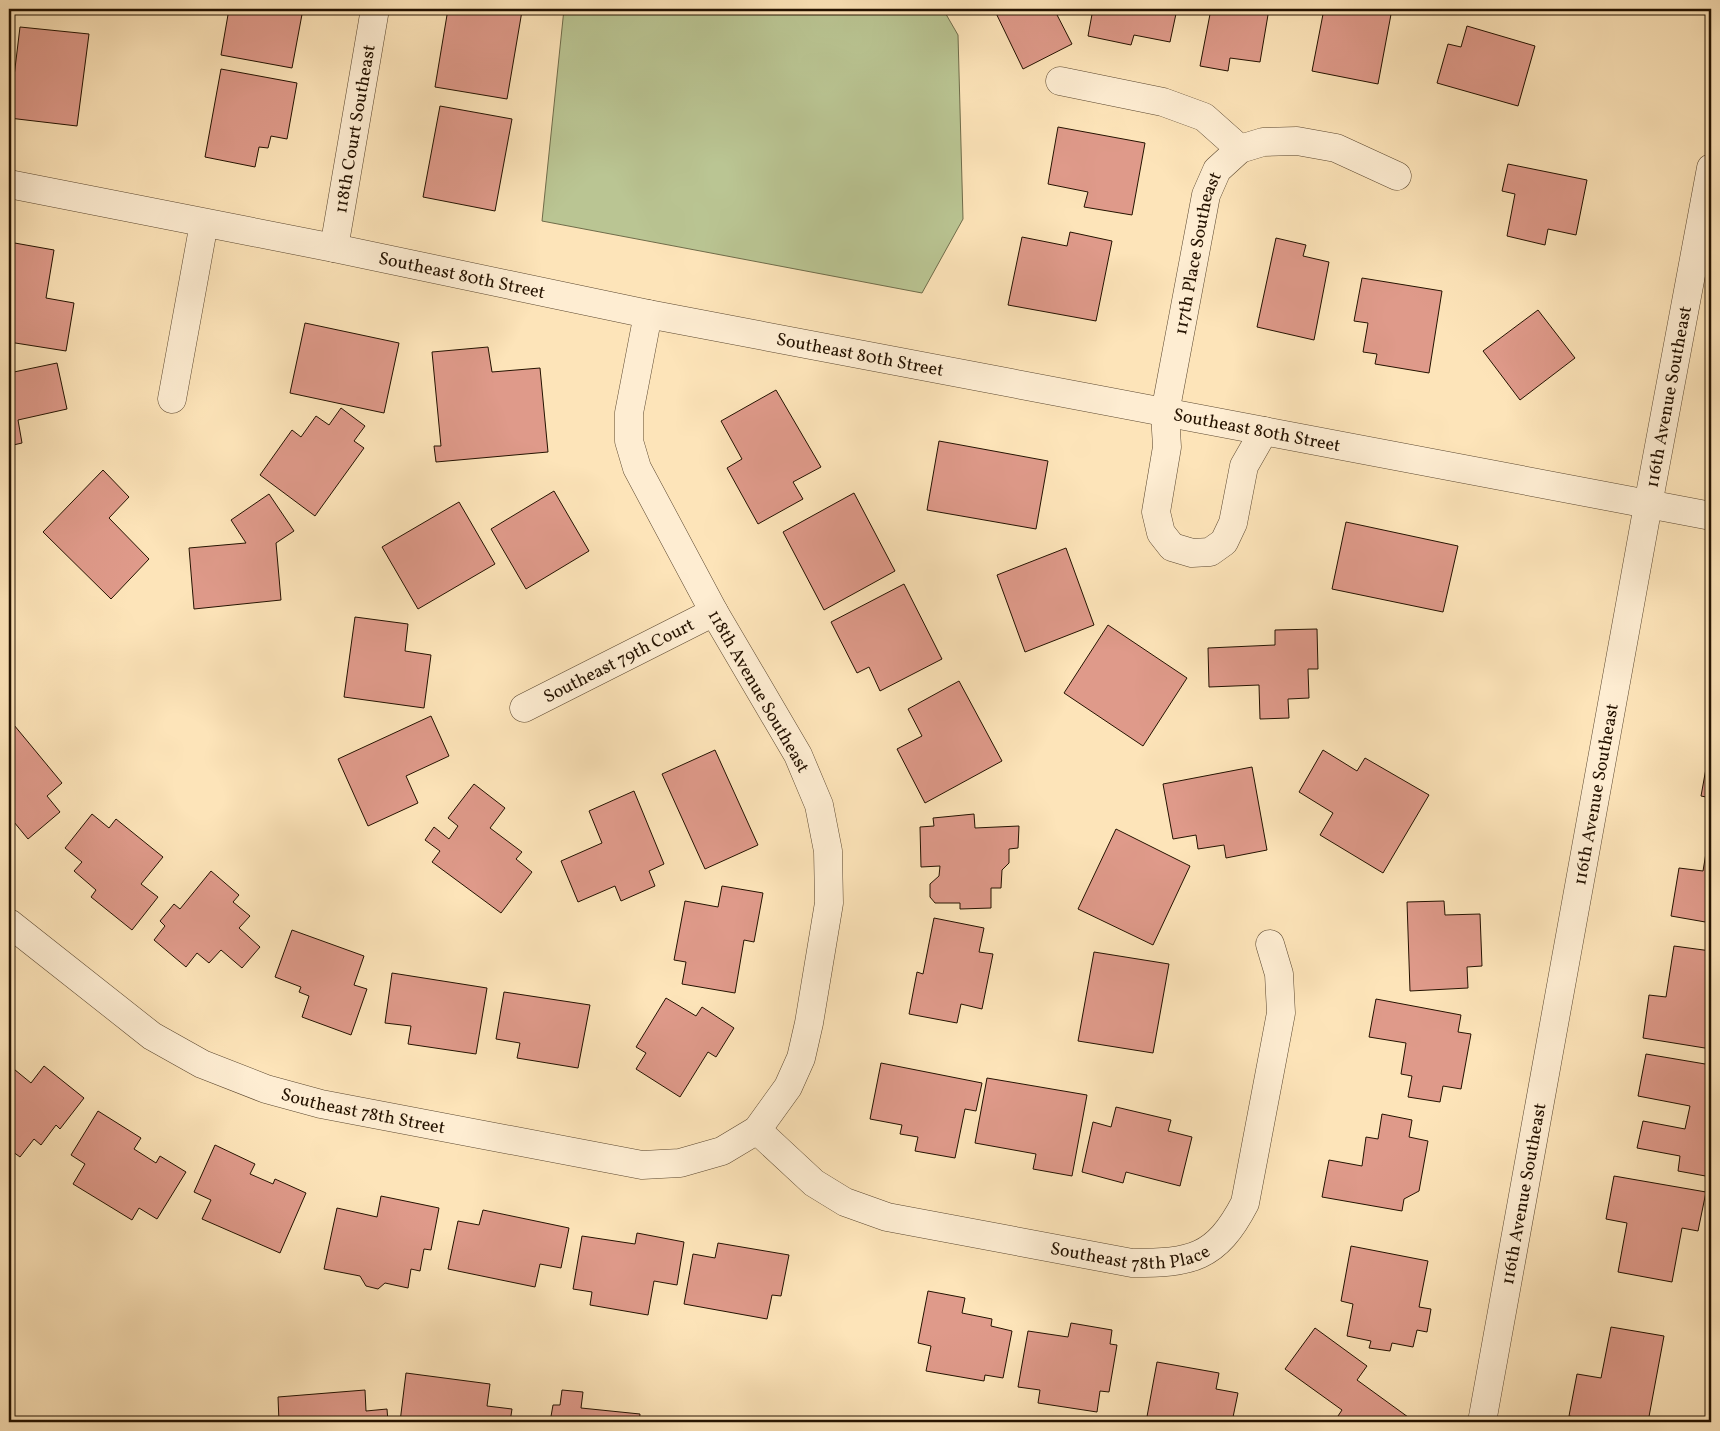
<svg xmlns="http://www.w3.org/2000/svg" width="1720" height="1431" viewBox="0 0 1720 1431" font-family="Vollkorn,serif">
<rect width="100%" height="100%" fill="#fde4b9"/>
<filter id="stains"><feTurbulence type="fractalNoise" baseFrequency=".004" numOctaves="4"/><feColorMatrix values="0 0 0 0 .2 0 0 0 0 .09 0 0 0 0 .02 0 0 0 .5 -.17"/></filter>
<radialGradient id="worn" r=".72"><stop offset=".6" stop-color="#630" stop-opacity="0"/><stop offset="1" stop-color="#630" stop-opacity=".3"/></radialGradient>
<!-- green -->
<polygon fill="#bac593" stroke="#6f6c4a" points="564,9 943,9 958,35 963,219 922,293 542,221"/>
<!-- building -->
<g fill="#df9a8a" stroke="#241200">
<polygon points="229,9 303,9 292,68 221,55"/>
<polygon points="448,9 509,9 522,11 507,99 435,87"/>
<polygon points="994,9 1054,9 1072,44 1023,69"/>
<polygon points="1093,9 1177,9 1170,42 1134,35 1131,45 1088,36"/>
<polygon points="1211,9 1269,9 1260,62 1230,58 1228,71 1200,66"/>
<polygon points="1324,9 1392,9 1378,84 1312,71"/>
<polygon points="1467,26 1535,46 1518,106 1437,83 1448,44 1461,47"/>
<polygon points="20,27 89,34 77,126 9,118"/>
<polygon points="221,69 297,83 287,139 271,136 268,148 259,147 255,167 205,157"/>
<polygon points="440,106 512,119 495,211 423,197"/>
<polygon points="1058,127 1145,143 1132,215 1084,207 1088,192 1048,184"/>
<polygon points="1508,164 1587,180 1576,235 1548,229 1545,245 1507,236 1515,194 1502,191"/>
<polygon points="1070,232 1112,241 1096,321 1008,305 1022,237 1067,246"/>
<polygon points="1276,238 1306,245 1303,256 1329,262 1314,340 1257,327"/>
<polygon points="9,242 54,250 46,298 74,303 66,351 9,342"/>
<polygon points="1362,278 1442,291 1429,373 1375,364 1377,354 1363,352 1368,323 1354,321"/>
<polygon points="1538,310 1575,358 1520,400 1483,351"/>
<polygon points="305,323 399,343 384,413 290,393"/>
<polygon points="488,347 492,372 540,368 548,452 436,462 434,446 441,446 432,352"/>
<polygon points="57,363 67,409 18,420 22,443 9,446 9,373"/>
<polygon points="776,390 821,467 793,482 803,499 758,524 727,468 742,459 721,421"/>
<polygon points="341,408 365,426 354,441 364,448 315,516 260,475 292,430 301,437 316,416 329,425"/>
<polygon points="939,441 1048,461 1036,529 927,510"/>
<polygon points="103,470 129,497 109,518 149,559 111,599 43,532"/>
<polygon points="554,491 589,551 526,589 491,529"/>
<polygon points="854,493 895,571 824,610 783,532"/>
<polygon points="269,494 294,531 276,543 281,600 194,609 189,548 246,543 231,520"/>
<polygon points="459,502 495,564 418,609 382,547"/>
<polygon points="1346,522 1458,546 1443,612 1332,589"/>
<polygon points="1066,548 1094,625 1025,652 997,575"/>
<polygon points="904,584 942,659 880,691 869,667 857,673 831,622"/>
<polygon points="355,617 408,624 405,651 431,655 424,708 344,697"/>
<polygon points="1108,625 1187,678 1143,746 1064,693"/>
<polygon points="1317,629 1318,669 1308,669 1309,698 1288,699 1289,718 1260,719 1259,685 1209,687 1208,648 1275,645 1275,630"/>
<polygon points="959,681 1002,761 925,803 897,749 922,736 908,709"/>
<polygon points="431,716 449,756 406,776 418,803 368,826 338,759"/>
<polygon points="9,719 62,783 47,796 60,812 28,839 9,816"/>
<polygon points="1711,741 1711,798 1701,796"/>
<polygon points="715,750 758,845 705,869 662,774"/>
<polygon points="1323,750 1357,771 1365,758 1429,795 1383,873 1320,835 1333,813 1299,792"/>
<polygon points="1252,767 1267,850 1226,858 1224,845 1198,849 1196,835 1173,839 1163,784"/>
<polygon points="474,784 505,808 490,828 522,852 516,859 532,872 501,913 432,862 440,851 425,840 434,827 449,839 458,826 448,818"/>
<polygon points="634,791 664,864 649,871 655,886 621,901 615,886 578,902 561,861 602,843 589,811"/>
<polygon points="92,814 109,828 116,819 163,857 141,884 158,897 132,930 91,897 96,890 74,871 82,862 65,848"/>
<polygon points="974,814 975,828 1019,826 1018,848 1009,849 1009,863 1002,870 1001,888 991,888 991,908 960,909 960,903 935,903 930,897 930,884 939,876 940,866 921,867 920,827 934,826 933,818"/>
<polygon points="1711,823 1711,923 1671,916 1679,868 1703,871"/>
<polygon points="1116,829 1190,866 1153,945 1078,909"/>
<polygon points="211,871 239,895 233,902 250,916 239,928 260,947 242,968 221,950 209,963 197,953 186,967 154,940 165,926 160,921 174,904 180,909"/>
<polygon points="722,886 763,893 754,942 744,940 735,993 682,984 686,962 674,960 685,901 718,907"/>
<polygon points="1444,901 1445,915 1480,914 1482,966 1467,967 1468,988 1410,991 1407,902"/>
<polygon points="934,918 984,928 979,952 993,954 982,1009 961,1004 957,1023 909,1014 917,972 923,974"/>
<polygon points="292,930 364,956 354,985 367,989 351,1035 302,1017 309,996 299,992 301,987 275,977"/>
<polygon points="1674,946 1711,951 1711,1049 1643,1038 1649,995 1666,997"/>
<polygon points="1094,952 1169,964 1153,1053 1078,1041"/>
<polygon points="392,973 487,988 476,1054 408,1044 411,1026 385,1023"/>
<polygon points="504,992 590,1005 578,1068 517,1058 520,1043 496,1039"/>
<polygon points="666,998 696,1016 702,1007 734,1028 716,1057 708,1052 680,1097 636,1069 646,1053 636,1047"/>
<polygon points="1376,999 1461,1015 1458,1032 1471,1034 1461,1089 1443,1086 1440,1102 1408,1097 1412,1076 1401,1074 1406,1043 1369,1037"/>
<polygon points="1646,1054 1711,1065 1711,1177 1678,1171 1680,1156 1637,1148 1643,1121 1685,1129 1690,1106 1638,1096"/>
<polygon points="881,1063 982,1083 976,1111 965,1109 955,1158 915,1151 918,1137 900,1134 902,1125 870,1119"/>
<polygon points="9,1065 31,1083 44,1066 84,1098 60,1129 56,1125 41,1145 34,1139 20,1157 9,1149"/>
<polygon points="987,1078 1087,1095 1072,1176 1033,1169 1036,1154 975,1143"/>
<polygon points="1116,1107 1171,1120 1168,1131 1192,1137 1180,1186 1126,1172 1123,1183 1082,1172 1093,1122 1111,1127"/>
<polygon points="98,1111 141,1138 134,1149 156,1163 160,1156 186,1172 157,1219 139,1208 132,1220 73,1184 85,1164 71,1155"/>
<polygon points="1382,1114 1412,1120 1409,1137 1428,1141 1419,1191 1404,1199 1402,1211 1322,1197 1329,1160 1362,1166 1366,1137 1378,1139"/>
<polygon points="215,1145 255,1164 250,1174 273,1184 275,1179 306,1193 280,1253 202,1219 211,1200 194,1192"/>
<polygon points="1614,1176 1706,1192 1698,1231 1682,1228 1672,1282 1618,1272 1627,1223 1606,1219"/>
<polygon points="381,1196 439,1208 431,1250 424,1249 420,1271 411,1269 408,1288 385,1283 378,1289 366,1286 360,1276 324,1269 337,1208 377,1217"/>
<polygon points="483,1210 569,1228 561,1268 540,1264 535,1287 448,1269 458,1221 479,1225"/>
<polygon points="637,1233 684,1242 677,1285 654,1281 648,1315 590,1305 592,1292 573,1289 582,1236 635,1244"/>
<polygon points="718,1243 789,1255 781,1296 772,1295 767,1319 684,1304 693,1254 715,1258"/>
<polygon points="1351,1246 1428,1261 1419,1307 1431,1309 1427,1332 1417,1330 1413,1347 1392,1343 1390,1351 1369,1348 1371,1341 1347,1336 1353,1304 1341,1301"/>
<polygon points="928,1291 965,1298 962,1313 992,1319 991,1326 1012,1331 1003,1378 985,1375 984,1381 926,1371 931,1346 918,1343"/>
<polygon points="1071,1323 1112,1330 1110,1344 1117,1345 1109,1392 1100,1391 1097,1412 1038,1403 1040,1390 1018,1387 1028,1331 1068,1337"/>
<polygon points="1611,1327 1664,1336 1648,1422 1602,1422 1569,1416 1577,1374 1601,1378"/>
<polygon points="1315,1328 1367,1366 1357,1380 1408,1417 1404,1422 1334,1422 1342,1410 1285,1369"/>
<polygon points="1157,1362 1219,1373 1216,1389 1238,1393 1232,1422 1146,1422"/>
<polygon points="406,1373 490,1384 487,1406 512,1409 510,1422 400,1422"/>
<polygon points="365,1390 366,1411 387,1409 388,1422 279,1422 278,1397"/>
<polygon points="562,1390 583,1392 581,1408 640,1414 639,1422 550,1422 553,1405 560,1405"/>
</g>
<g fill="none" stroke-linecap="round" stroke-linejoin="round">
<!-- minor casing -->
<g stroke="#5a462e" stroke-width="29">
<g id="minor">
<polyline points="1060,81 1163,102 1204,117 1240,149"/>
<path id="s1" d="M9,184L334,248L648,314L1711,516"/>
<path id="s2" d="M334,248L375,9"/>
<polyline points="172,399 204,223"/>
<path id="s3" d="M1264,431L1244,466L1233,523L1224,542L1210,552L1192,553L1172,547L1161,533L1156,512L1167,447L1165,413L1206,195L1217,170L1240,149L1263,142L1297,141L1336,148L1397,176"/>
<path id="s4" d="M524,708L714,612"/>
<path id="s5" d="M9,923L152,1036L202,1064L266,1089L321,1104L642,1165L680,1163L722,1151L757,1130L788,1087L801,1058L809,1023L829,903L828,851L819,805L798,755L714,612L637,468L629,441V413L648,314"/>
<path id="s6" d="M757,1130L814,1183L845,1202L887,1217L1132,1263C1191,1263 1216,1259 1245,1203L1281,1013L1279,974L1270,944"/>
<path id="s7" d="M1482,1422L1648,505L1711,168"/>
</g>
</g>
<!-- minor -->
<use href="#minor" stroke="#feedd2" stroke-width="28"/>
</g>
<g text-anchor="middle" stroke-width="5" stroke-linejoin="round" paint-order="stroke">
<!-- street labels -->
<g font-size="18" fill="#241200" stroke="#feedd2">
<text dy="6" stroke="none"><textPath href="#s2" startOffset="121">118th Court Southeast</textPath></text>
<text dy="6" stroke="none"><textPath href="#s3" startOffset="478">117th Place Southeast</textPath></text>
<text dy="6" stroke="none"><textPath href="#s1" startOffset="462">Southeast 80th Street</textPath></text>
<text dy="6" stroke="none"><textPath href="#s1" startOffset="868">Southeast 80th Street</textPath></text>
<text dy="6" stroke="none"><textPath href="#s7" startOffset="1042">116th Avenue Southeast</textPath></text>
<text dy="6" stroke="none"><textPath href="#s1" startOffset="1272">Southeast 80th Street</textPath></text>
<text dy="6" stroke="none"><textPath href="#s4" startOffset="106">Southeast 79th Court</textPath></text>
<text transform="translate(759 691) rotate(60)" y="6">118th Avenue Southeast</text>
<text dy="6" stroke="none"><textPath href="#s7" startOffset="638">116th Avenue Southeast</textPath></text>
<text dy="6" stroke="none"><textPath href="#s5" startOffset="408">Southeast 78th Street</textPath></text>
<text dy="6" stroke="none"><textPath href="#s7" startOffset="232">116th Avenue Southeast</textPath></text>
<text dy="6" stroke="none"><textPath href="#s6" startOffset="406">Southeast 78th Place</textPath></text>
</g>
</g>
<!-- margin -->
<rect width="1720" height="1431" fill="none" stroke="#fde4b9" stroke-width="30"/>
<rect x="10" y="10" width="1700" height="1411" fill="none" stroke="#241200" stroke-width="2.5"/>
<rect x="15" y="15" width="1690" height="1401" fill="none" stroke="#241200"/>
<rect width="100%" height="100%" filter="url(#stains)"/>
<rect width="100%" height="100%" fill="url(#worn)"/>
</svg>
